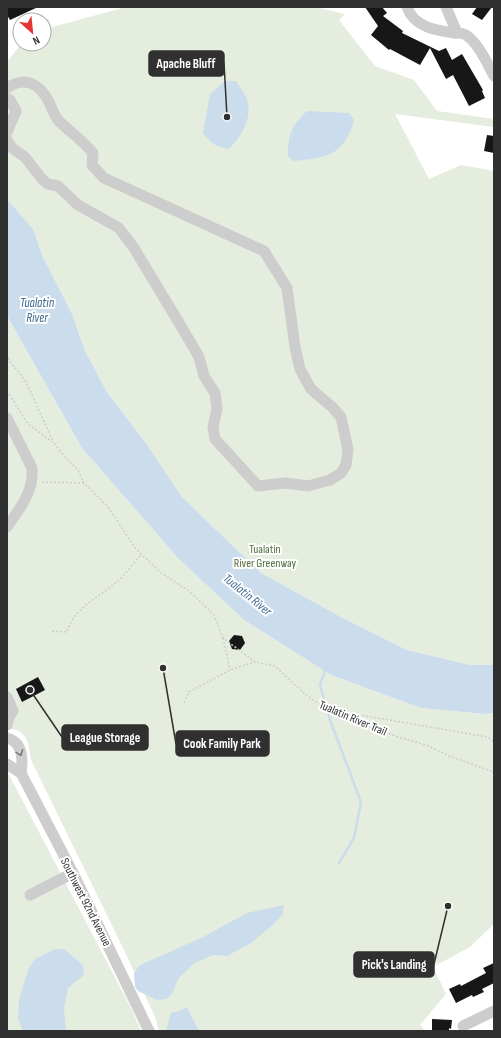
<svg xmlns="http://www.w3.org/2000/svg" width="501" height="1038" viewBox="0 0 501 1038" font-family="'Sofia Sans Condensed',sans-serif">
<rect width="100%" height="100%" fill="#fff"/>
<!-- green -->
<g fill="#e5edde">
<polygon points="126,7 316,7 345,14 339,20 375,66 414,80 437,111 494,119 494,127 395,114 429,179 461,165 494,171 494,665 470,665 407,650 341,617 261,573 182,497 148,446 107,392 85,351 72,314 43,257 33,229 7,199 7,62 21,44 44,44 44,22 48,18 52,27"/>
<path d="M7,316L82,448L178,558L244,620L331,675L421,708L484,714L494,713V924L470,947L433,967L446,994L420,1025L426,1031H159L155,1017L125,952L31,760C29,744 27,728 7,729Z"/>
<polygon points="7,771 132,1010 141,1031 7,1031"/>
</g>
<!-- water -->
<g fill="#cbdcec">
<path d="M225,81H236C239,86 244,92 246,97C254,116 242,136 229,149C216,147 210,143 203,133L210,94Z"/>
<path d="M307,111L349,113L354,120C344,156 326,158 293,161L288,156C288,135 291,126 307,111Z"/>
<polygon points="7,199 33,229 43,257 72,314 85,351 107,392 148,446 182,497 261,573 341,617 407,650 470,665 494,665 494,713 484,714 421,708 331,675 244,620 178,558 82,448 7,316"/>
<polygon points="284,905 283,914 274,924 251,943 227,956 213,955 194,963 178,979 172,994 166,999 157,1000 138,991 135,987 134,973 139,966 147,962 203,937 247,913"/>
<polygon points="55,949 64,949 83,965 84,975 68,988 64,1008 66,1031 23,1031 18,1019 19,1000 28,970 35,959"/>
<polygon points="187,1007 199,1031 166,1031 171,1013 179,1011"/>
</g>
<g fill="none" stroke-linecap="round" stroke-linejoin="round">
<!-- stream -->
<polyline stroke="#cbdcec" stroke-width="2.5" points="326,668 320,685 330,720 361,802 354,838 339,863"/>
</g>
<!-- building -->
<g fill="#171717">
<polygon points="7,7 38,7 10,20 7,15"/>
<polygon points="365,7 382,7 387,13 383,16 403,31 402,33 439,51 446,48 452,60 462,54 483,90 482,91 485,98 469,106 453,75 446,79 430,48 420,65 390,49 389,50 371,35 378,26"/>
<polygon points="477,7 492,7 482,20 472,14"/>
<polygon points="487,135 494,136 494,153 484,151"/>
<polygon points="234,635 242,636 245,643 240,650 232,649 229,641"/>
<polygon points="38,677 45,690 22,702 16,689"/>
<polygon points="494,963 494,983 482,989 484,992 473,997 472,995 456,1003 449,989 460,984 461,986 486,973 483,968"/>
<polygon points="432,1019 452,1020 451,1029 449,1028 449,1031 432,1031"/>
</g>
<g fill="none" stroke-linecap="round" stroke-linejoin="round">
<!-- path -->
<g stroke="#cdcdcd" stroke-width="1.5" stroke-dasharray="2 2" stroke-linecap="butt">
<polyline points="7,354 10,362 25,380 53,441"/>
<polyline points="7,391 28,424 54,443 64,456 78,470 84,483 108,507 136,549 160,572 189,591 214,615 223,638 255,662 275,666 307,696 327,709 359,723 401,738 426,745 449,756 494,772"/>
<polyline points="42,482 84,483"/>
<path d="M52,631L67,632C74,607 100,597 118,581C127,573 133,563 141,555"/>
<polyline points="223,638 230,670"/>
<polyline points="184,703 189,692 230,670 255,662"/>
<polyline points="331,710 488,737 494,742"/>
</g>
<!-- minor -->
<g stroke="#cdcdcd" stroke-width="11">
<path d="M407,7C414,27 435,30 454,33C457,33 463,33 466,35C479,44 487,63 494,76"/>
<polyline points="446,7 457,33"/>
<path d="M7,88C25,76 39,83 49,102C52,108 54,116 59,121C70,132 82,140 93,153L92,165L104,178L264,251L287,288L295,347L300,369L311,389L332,407L341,417L348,450L346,465L341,473L330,480L308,486L286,483L258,486L215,439L213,427L217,409L215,393L204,376L199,357L184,331L134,248L119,228L78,205L58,186L48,184L42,179L25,157L12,148L7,140"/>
<polyline points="7,98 10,100 16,111 7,132"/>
<path d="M7,418L32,468C34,492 20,508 7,527"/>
<polyline points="7,697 13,711 9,717 7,725"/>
<path d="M7,738C23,742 23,760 21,773"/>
<polyline points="7,764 21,773 73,873 149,1031"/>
<polyline points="30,895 73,873"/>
<polyline points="463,1026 494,1011"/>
</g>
</g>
<!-- one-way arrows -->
<defs><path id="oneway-chevron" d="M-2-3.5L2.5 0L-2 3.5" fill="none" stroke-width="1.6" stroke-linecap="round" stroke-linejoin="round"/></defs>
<use stroke="#777" href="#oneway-chevron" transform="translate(20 753) rotate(69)"/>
<g text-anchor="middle" stroke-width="4" stroke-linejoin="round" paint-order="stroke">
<!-- park labels -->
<g font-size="12" fill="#4f6b3d" stroke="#fff">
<text x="265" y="553">Tualatin<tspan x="265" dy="14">River Greenway</tspan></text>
</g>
<!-- street labels -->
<g font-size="12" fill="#303030" stroke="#fff">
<text transform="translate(353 718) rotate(23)" y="4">Tualatin River Trail</text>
<text transform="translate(86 902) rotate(63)" y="4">Southwest 92nd Avenue</text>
</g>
<!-- water labels -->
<g font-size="13" font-style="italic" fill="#3e6a91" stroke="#fff">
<text x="37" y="307">Tualatin<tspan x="37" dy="15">River</tspan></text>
<text transform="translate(248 594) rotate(39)" y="5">Tualatin River</text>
</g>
</g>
<!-- callouts -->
<path fill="none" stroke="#303030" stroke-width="1.5" d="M227 117L224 63M30 690L62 737M163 668L176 744M448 906L434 964"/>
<g fill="#303030" stroke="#fff" stroke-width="1.5">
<circle cx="227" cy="117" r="4"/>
<circle cx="30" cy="690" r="4"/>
<circle cx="163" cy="668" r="4"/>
<circle cx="448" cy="906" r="4"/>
</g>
<g fill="#303030" stroke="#303030" stroke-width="1.5">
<rect x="149" y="51" width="75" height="25" rx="4"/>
<rect x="62" y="725" width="86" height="25" rx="4"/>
<rect x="176" y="731" width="93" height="25" rx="4"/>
<rect x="354" y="952" width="80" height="25" rx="4"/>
</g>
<g font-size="13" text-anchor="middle" font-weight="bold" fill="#fff">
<text x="186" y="68">Apache Bluff</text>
<text x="105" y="742">League Storage</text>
<text x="222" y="748">Cook Family Park</text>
<text x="394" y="969">Pick's Landing</text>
</g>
<!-- border -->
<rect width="501" height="1038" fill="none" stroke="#303030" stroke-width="16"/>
<!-- north arrow -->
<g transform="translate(32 32) rotate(153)"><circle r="19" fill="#ffffff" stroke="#acacac"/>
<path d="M0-3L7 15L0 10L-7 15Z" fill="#e33736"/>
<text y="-6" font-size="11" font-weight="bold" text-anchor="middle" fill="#303030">N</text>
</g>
</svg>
